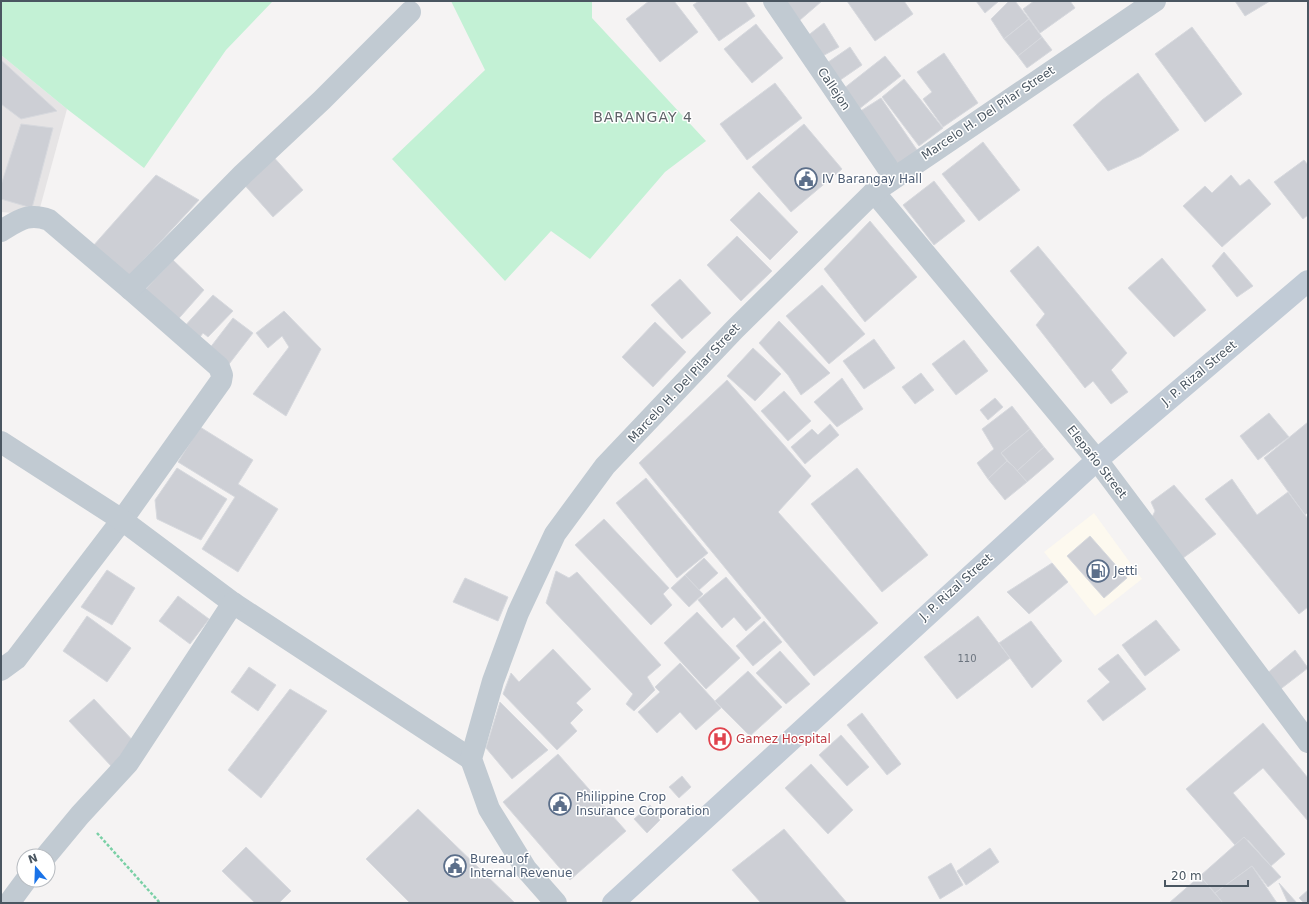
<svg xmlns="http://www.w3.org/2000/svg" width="1309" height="904" viewBox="0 0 1309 904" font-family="'DejaVu Sans',sans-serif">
<rect width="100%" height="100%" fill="#f5f3f3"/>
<!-- commercial -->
<polygon fill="#fdf9ef" points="1094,513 1142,579 1095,616 1044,552"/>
<!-- education -->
<polygon fill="#e6e4e5" points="1,55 67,109 38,215 1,212"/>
<!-- green -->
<g fill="#c3f1d5">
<polygon points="1,1 272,1 272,2 226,50 144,168 67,109 1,55"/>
<polygon points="451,1 592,1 592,18 706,141 665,172 590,259 551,231 505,281 392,159 485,70"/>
</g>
<!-- building -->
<g fill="#cdcfd5" stroke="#d7d9de">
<polygon points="649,1 674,1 698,32 660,62 626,19"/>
<polygon points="699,1 745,1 755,16 719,41 693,5"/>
<polygon points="783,1 822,1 800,20"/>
<polygon points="847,1 904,1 913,14 875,41"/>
<polygon points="976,1 999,1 985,13"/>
<polygon points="1009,1 1015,1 1029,19 1004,39 991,19"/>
<polygon points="1034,1 1070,1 1075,8 1040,33 1023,9"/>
<polygon points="1235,1 1270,1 1245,16"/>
<polygon points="1029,19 1042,37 1018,56 1004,39"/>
<polygon points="824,23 839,47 819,58 806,37"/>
<polygon points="756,24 783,58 752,83 724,49"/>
<polygon points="1192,27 1242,94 1205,122 1155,54"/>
<polygon points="1042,37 1052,50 1027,68 1018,56"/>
<polygon points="850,47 862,65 836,83 824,65"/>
<polygon points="944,53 978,103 943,127 923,99 932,92 917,72"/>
<polygon points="885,56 901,76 859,109 843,89"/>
<polygon points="1,60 57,111 21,119 1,104"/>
<polygon points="1138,73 1179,130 1141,156 1108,171 1073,125 1102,100"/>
<polygon points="904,79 943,128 919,146 882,97"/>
<polygon points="775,83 802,118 747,160 720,124"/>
<polygon points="881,98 917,150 894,168 859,112"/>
<polygon points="21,124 53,128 32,208 1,199 1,185"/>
<polygon points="804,124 842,169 791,212 752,167"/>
<polygon points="983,142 1020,190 979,221 942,174"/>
<polygon points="271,154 303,190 273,217 241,181"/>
<polygon points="1304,160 1308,165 1308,215 1303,219 1274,182"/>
<polygon points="156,175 199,200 127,278 93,246"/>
<polygon points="1231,175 1240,186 1249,179 1271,204 1222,247 1183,206 1205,186 1212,193"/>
<polygon points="934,181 965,221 934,245 903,205"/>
<polygon points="759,192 798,232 770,260 730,220"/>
<polygon points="870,221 917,277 865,322 824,269"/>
<polygon points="737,236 772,271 741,301 707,265"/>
<polygon points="1038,246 1127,353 1111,370 1128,392 1111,404 1093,381 1085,388 1036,325 1045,314 1010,271"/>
<polygon points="1224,252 1253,286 1237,297 1212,266"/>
<polygon points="1162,258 1206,310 1174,337 1128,288"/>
<polygon points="173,260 204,290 173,325 140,295"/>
<polygon points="680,279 711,313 682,339 651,305"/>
<polygon points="822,285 865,334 829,364 786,316"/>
<polygon points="213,295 233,311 208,337 203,333 197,341 183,328"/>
<polygon points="284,311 321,349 286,416 253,394 289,347 282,336 268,348 256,333"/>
<polygon points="233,318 253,333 226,368 206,353"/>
<polygon points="779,321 830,373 801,395 788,375 759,343"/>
<polygon points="655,322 686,352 653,387 622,357"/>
<polygon points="874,339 895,368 864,389 843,361"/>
<polygon points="964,340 988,371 956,395 932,364"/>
<polygon points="753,348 781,374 755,401 727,376"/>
<polygon points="921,373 934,390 915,404 902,387"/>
<polygon points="842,378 863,409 837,427 814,402"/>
<polygon points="727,380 811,476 778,512 878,623 814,676 639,463"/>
<polygon points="784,391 811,421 788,441 761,411"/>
<polygon points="995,398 1003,407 988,420 980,410"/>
<polygon points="1012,406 1030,429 1001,453 1007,461 988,479 977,463 994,449 982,429"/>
<polygon points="1269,413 1289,437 1258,460 1240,436"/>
<polygon points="1308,422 1308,512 1305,515 1264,458"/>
<polygon points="830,424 839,435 805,464 791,447 812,429 818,435"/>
<polygon points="200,427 253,460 238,484 278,509 238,572 202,549 235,497 178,462"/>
<polygon points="1030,429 1044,447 1017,471 1001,453"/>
<polygon points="1044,447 1054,459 1027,482 1017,471"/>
<polygon points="1007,461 1013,466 1027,482 1005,500 988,479"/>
<polygon points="177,468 227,499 201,540 157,519 155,500"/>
<polygon points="857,468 928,555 882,592 811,504"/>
<polygon points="646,478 708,553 677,578 616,503"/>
<polygon points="1232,479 1257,515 1288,492 1308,519 1308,607 1299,614 1205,499"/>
<polygon points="1174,485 1216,534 1179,561 1149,523 1155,511 1151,502"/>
<polygon points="604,519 669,588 663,594 672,605 651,625 575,545"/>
<polygon points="1090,536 1127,578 1104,598 1067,556"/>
<polygon points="704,558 718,573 699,590 685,575"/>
<polygon points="1052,563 1068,582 1029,614 1007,592"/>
<polygon points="107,570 135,588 112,625 81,607"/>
<polygon points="556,571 569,578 577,572 661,665 647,677 655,690 634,711 626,704 633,694 546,603"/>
<polygon points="685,575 703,594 689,607 671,588"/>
<polygon points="726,577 761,618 746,631 734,617 722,628 698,600"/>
<polygon points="465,578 508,597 498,621 453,602"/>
<polygon points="178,596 209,619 190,644 159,621"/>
<polygon points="697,612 740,658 706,689 664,643"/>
<polygon points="87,616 131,648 107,682 63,651"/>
<polygon points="978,616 1010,658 957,699 924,657"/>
<polygon points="1156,620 1180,650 1145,676 1122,645"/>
<polygon points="764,621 782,642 753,666 736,646"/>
<polygon points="1031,621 1062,661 1032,688 999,643"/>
<polygon points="553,649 591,689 576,703 583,710 570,723 577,731 557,750 503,694 511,673 519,682"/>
<polygon points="1295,650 1308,668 1278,691 1265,675"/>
<polygon points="780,651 810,684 786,704 756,673"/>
<polygon points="1118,654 1146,689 1103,721 1087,701 1110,682 1098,669"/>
<polygon points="680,663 721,708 696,730 680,712 657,733 638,712 660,692 655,687"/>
<polygon points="249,667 276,685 258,711 231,692"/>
<polygon points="748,671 782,707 750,736 715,701"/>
<polygon points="290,689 327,711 261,798 228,770"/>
<polygon points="94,699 137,745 112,767 69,721"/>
<polygon points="500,702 548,750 512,779 486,748"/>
<polygon points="862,713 901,764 887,775 847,725"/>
<polygon points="1263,723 1308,778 1308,821 1263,768 1233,793 1285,854 1271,866 1248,840 1235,845 1186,789"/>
<polygon points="841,735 869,767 847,786 819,755"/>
<polygon points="558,754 626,831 570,880 503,802"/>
<polygon points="811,764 853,810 828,834 785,788"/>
<polygon points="682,776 691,787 679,798 669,787"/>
<polygon points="650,805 662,818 647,833 634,819"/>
<polygon points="418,809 515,903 410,903 366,859"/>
<polygon points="784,829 847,903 761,903 732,870"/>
<polygon points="1244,837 1281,877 1268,887 1252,866 1215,893 1200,876"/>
<polygon points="246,847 291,891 279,903 255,903 222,871"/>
<polygon points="990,848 999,862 966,885 957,871"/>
<polygon points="951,863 963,885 940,899 928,877"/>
<polygon points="1252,866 1277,903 1223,903 1215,893"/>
<polygon points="1200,876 1223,903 1169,903"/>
<polygon points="1279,883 1297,903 1288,903"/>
<polygon points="1308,890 1308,903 1304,903 1299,898"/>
</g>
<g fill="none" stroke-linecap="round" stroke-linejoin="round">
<!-- path -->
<polyline stroke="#7ad0a6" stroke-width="2.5" stroke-dasharray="3 2" stroke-linecap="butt" points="97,833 160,903"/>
<!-- street -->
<g stroke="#c1cad2" stroke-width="22">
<polyline points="774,1 894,177"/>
<polyline points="874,192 1097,460 1308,742"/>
<path d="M1,231C18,221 28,212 49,220L130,289L219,367L222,375L221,381L122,520L16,659L1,670"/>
<polyline points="130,289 243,174 322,100 410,12"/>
<polyline points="1,442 122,520 233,603 471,759"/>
<polyline points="46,856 80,815 128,763 233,603"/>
<polyline points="9,903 26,880"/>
<polyline points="556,903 526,869 489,809 471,759 493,681 518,613 555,534 605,466 734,330 874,192 1155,1"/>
</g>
<!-- secondary -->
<polyline stroke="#c1cbd6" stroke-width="22" points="613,903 1097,460 1308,281"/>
</g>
<!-- icons -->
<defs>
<g id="civic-ring" transform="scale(1.15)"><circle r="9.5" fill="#fff" stroke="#5c6f8a" stroke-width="1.5"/><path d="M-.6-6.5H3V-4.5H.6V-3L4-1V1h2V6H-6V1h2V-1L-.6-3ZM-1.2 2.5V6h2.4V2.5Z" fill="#5c6f8a"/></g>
<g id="fuel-ring" transform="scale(1.15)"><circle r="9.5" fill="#fff" stroke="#5c6f8a" stroke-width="1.5"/><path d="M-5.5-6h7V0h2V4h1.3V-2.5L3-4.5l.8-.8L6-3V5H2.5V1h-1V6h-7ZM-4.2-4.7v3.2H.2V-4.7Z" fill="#5c6f8a"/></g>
<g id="hospital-ring" transform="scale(1.15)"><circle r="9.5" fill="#fff" stroke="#e0444e" stroke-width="1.5"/><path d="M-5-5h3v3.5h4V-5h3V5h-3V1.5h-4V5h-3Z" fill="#e0444e"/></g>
</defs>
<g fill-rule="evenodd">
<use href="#civic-ring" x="806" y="179"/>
<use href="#fuel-ring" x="1098" y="571"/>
<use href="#hospital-ring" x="720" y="739"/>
<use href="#civic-ring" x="560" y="804"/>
<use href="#civic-ring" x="455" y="866"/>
</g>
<g text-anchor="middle" stroke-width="3" stroke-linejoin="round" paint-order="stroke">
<!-- number labels -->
<g font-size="10" fill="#6b747e">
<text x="967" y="662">110</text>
</g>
<!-- street labels -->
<g font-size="12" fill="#4a5661" stroke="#fff">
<text transform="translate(834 89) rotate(56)" y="4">Callejon</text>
<text transform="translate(988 113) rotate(-34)" y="4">Marcelo H. Del Pilar Street</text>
<text transform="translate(1199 373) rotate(-40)" y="4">J. P. Rizal Street</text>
<text transform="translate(684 383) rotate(-47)" y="4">Marcelo H. Del Pilar Street</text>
<text transform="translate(1097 462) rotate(52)" y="4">Elepaño Street</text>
<text transform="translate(956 587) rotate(-42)" y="4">J. P. Rizal Street</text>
</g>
<!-- service labels -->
<g font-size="12" fill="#4e5e75" stroke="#fff" text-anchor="start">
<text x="822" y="183">IV Barangay Hall</text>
<text x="1114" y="575">Jetti</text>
<text x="576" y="801">Philippine Crop<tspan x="576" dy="14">Insurance Corporation</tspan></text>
<text x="470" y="863">Bureau of<tspan x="470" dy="14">Internal Revenue</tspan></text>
</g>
<!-- health labels -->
<g font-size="12" fill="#be3a42" stroke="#fff" text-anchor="start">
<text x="736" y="743">Gamez Hospital</text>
</g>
<!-- quarter labels -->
<g font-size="14" letter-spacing="1" fill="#5f6368" stroke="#fff">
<text x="643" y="122">BARANGAY 4</text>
</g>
</g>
<!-- border -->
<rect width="1309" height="904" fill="none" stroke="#4a5661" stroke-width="4"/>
<!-- north arrow -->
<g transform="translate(36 868) rotate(341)"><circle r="19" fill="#ffffff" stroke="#b7bbc0"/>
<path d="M0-3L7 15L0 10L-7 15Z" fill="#1a73e8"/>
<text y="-6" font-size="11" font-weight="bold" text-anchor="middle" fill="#4a5661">N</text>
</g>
<!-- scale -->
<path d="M1165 880v6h83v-6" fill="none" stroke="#4a5661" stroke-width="2"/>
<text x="1171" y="880" font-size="12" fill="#4a5661" stroke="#ffffff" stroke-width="3" paint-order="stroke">20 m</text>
</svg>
